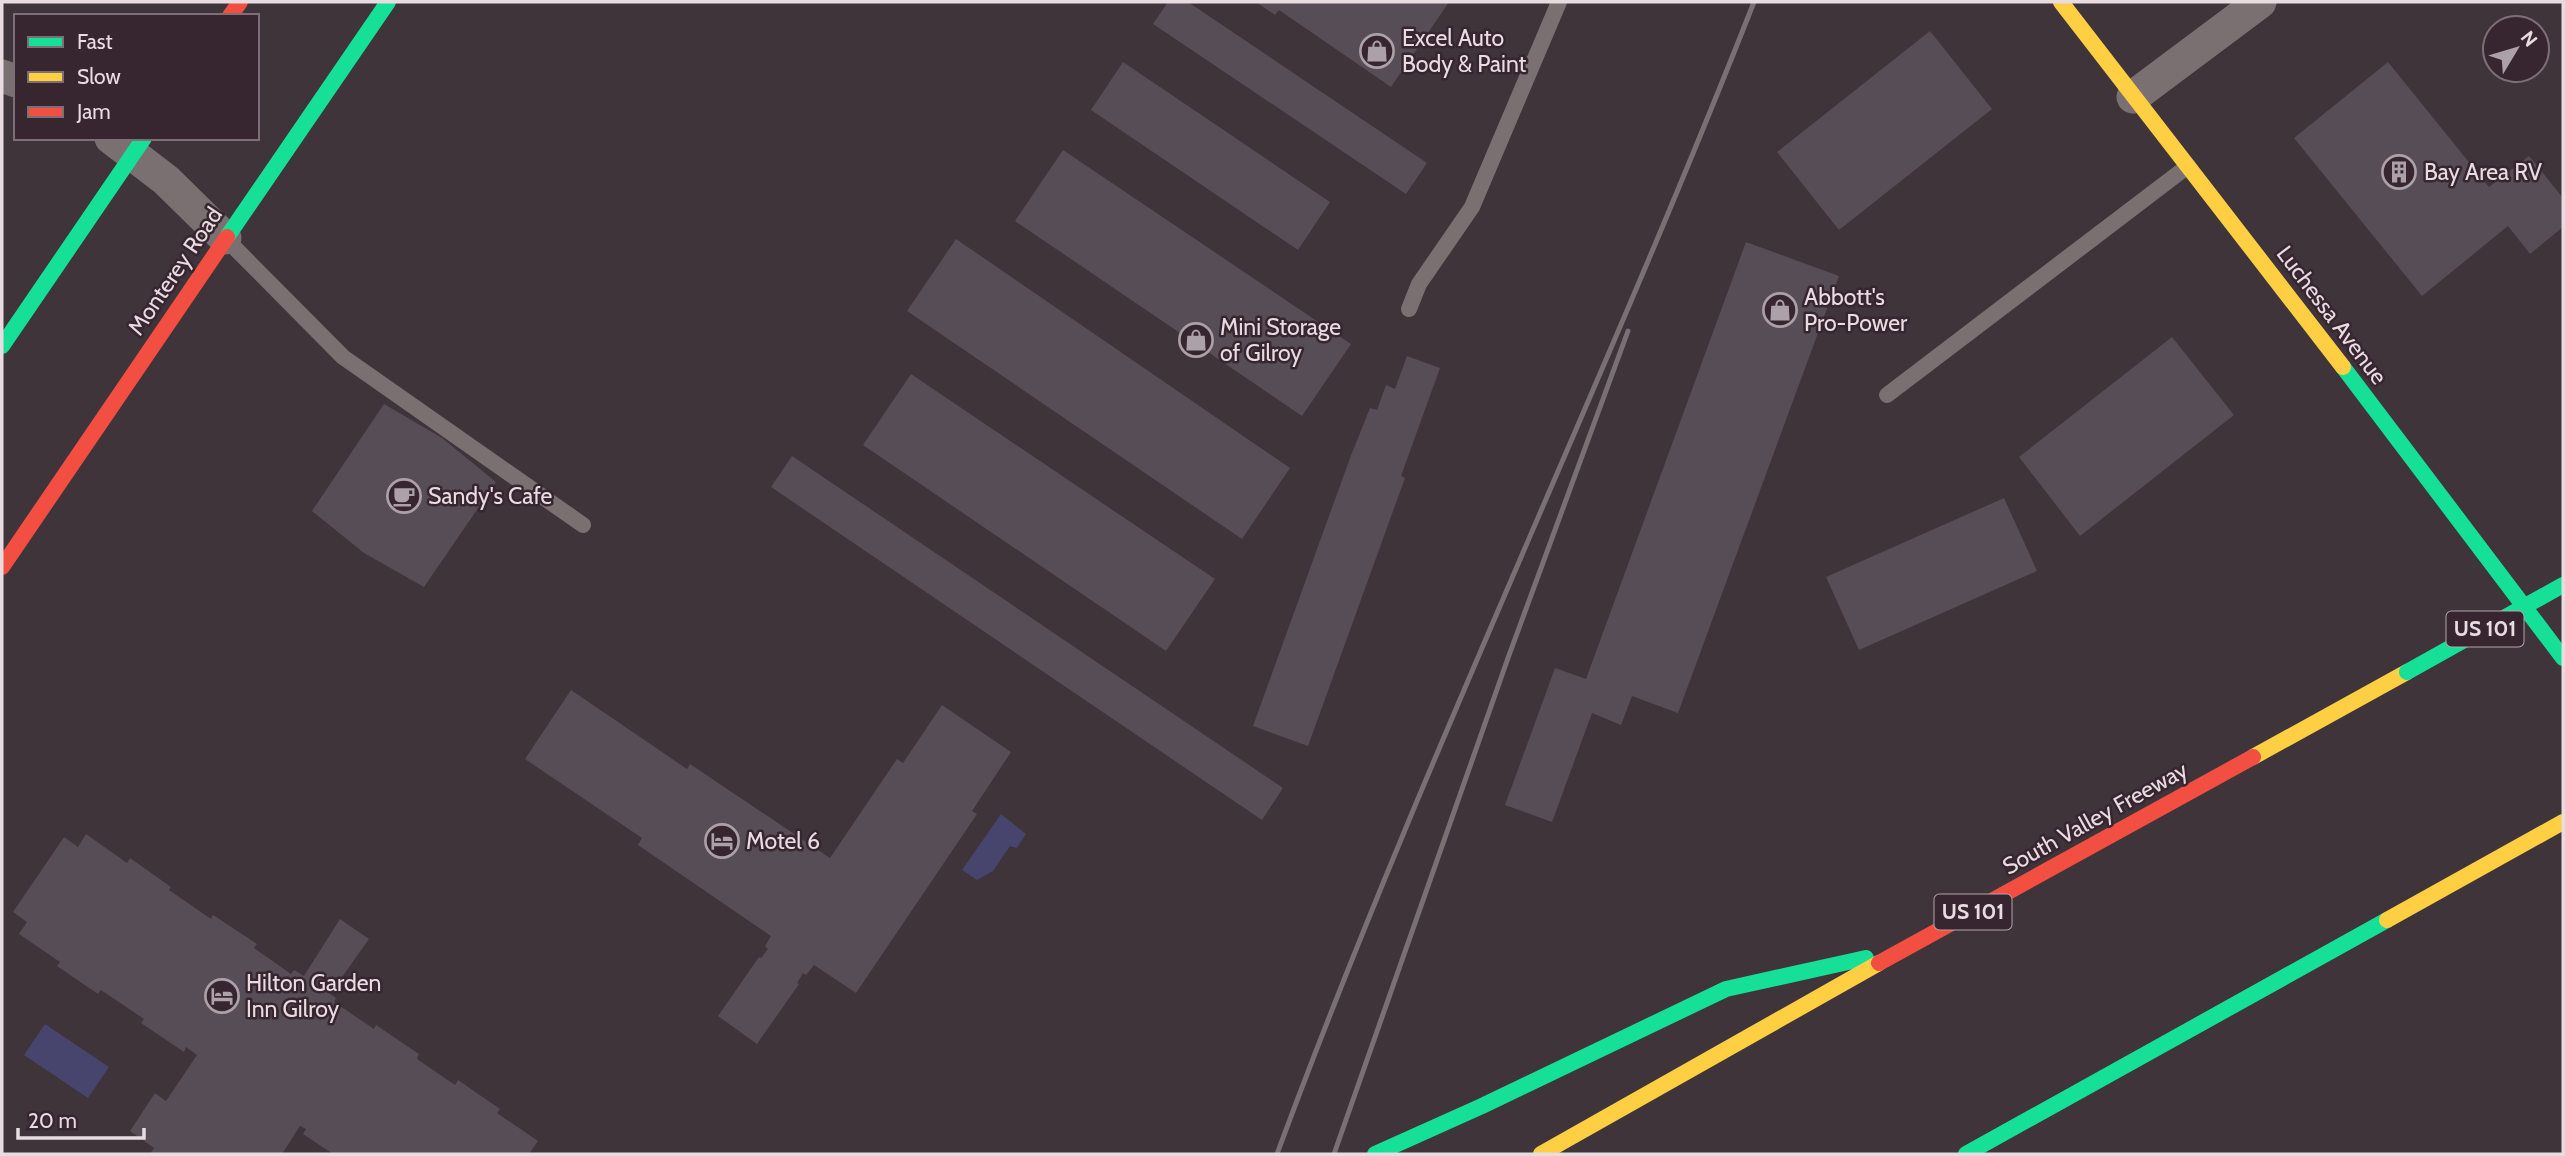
<svg xmlns="http://www.w3.org/2000/svg" width="2565" height="1156" viewBox="0 0 2565 1156" font-family="Cabin,sans-serif">
<rect width="100%" height="100%" fill="#3e3439"/>
<!-- water -->
<g fill="#47456e">
<polygon points="1001,814 1026,834 1017,848 1010,846 993,871 977,880 962,870"/>
<polygon points="45,1024 109,1067 88,1098 24,1055"/>
</g>
<!-- building -->
<g fill="#574d57">
<polygon points="1168,2 1188,2 1427,163 1406,194 1153,24"/>
<polygon points="1256,2 1449,2 1391,87 1279,10 1275,15"/>
<polygon points="1930,31 1992,109 1839,230 1777,152"/>
<polygon points="1123,62 1330,202 1298,250 1091,110"/>
<polygon points="2388,62 2489,187 2529,156 2563,198 2563,227 2530,254 2508,226 2422,296 2294,138"/>
<polygon points="1063,150 1351,344 1302,416 1015,221"/>
<polygon points="956,239 1290,468 1242,539 907,311"/>
<polygon points="1746,242 1839,276 1678,713 1632,696 1621,725 1592,713 1552,822 1505,805 1555,668 1586,679"/>
<polygon points="2172,337 2234,415 2080,536 2019,457"/>
<polygon points="1407,356 1440,368 1401,476 1405,478 1308,746 1253,726 1350,458 1370,408 1377,410 1386,385 1395,389"/>
<polygon points="911,374 1215,579 1166,651 863,445"/>
<polygon points="384,404 442,438 496,482 424,587 364,553 312,511"/>
<polygon points="792,456 1283,788 1262,820 771,487"/>
<polygon points="2004,498 2037,571 1859,650 1826,577"/>
<polygon points="571,690 687,769 690,764 830,858 897,759 903,763 942,705 1011,752 972,811 977,814 856,993 814,965 806,975 803,973 797,983 799,984 757,1044 718,1016 759,957 761,958 768,949 765,946 771,936 638,845 642,838 525,759"/>
<polygon points="86,834 127,863 130,858 171,887 169,890 211,919 213,915 257,944 254,948 291,974 294,970 304,976 340,919 369,939 330,994 336,998 334,1002 374,1029 376,1025 419,1054 417,1059 455,1085 458,1080 500,1109 497,1113 538,1141 529,1154 333,1154 303,1134 306,1129 300,1126 282,1154 150,1154 154,1148 130,1131 155,1093 166,1101 197,1055 186,1047 184,1052 141,1023 144,1019 101,990 98,994 57,966 60,962 19,934 27,922 13,912 64,837 78,847"/>
</g>
<g fill="none" stroke-linecap="round" stroke-linejoin="round">
<!-- lane -->
<g stroke="#7a7071" stroke-width="16">
<polyline points="226,239 343,357 583,525"/>
<polyline points="1409,309 1419,284 1472,207 1559,2"/>
<polyline points="1887,395 2188,166"/>
</g>
<!-- street -->
<g stroke="#7a7071" stroke-width="33">
<polyline points="2,76 16,81"/>
<polyline points="2133,97 2260,2"/>
<polyline points="111,138 166,180 225,238"/>
</g>
<!-- fast -->
<g stroke="#16e098" stroke-width="16">
<polyline points="227,237 388,2"/>
<polyline points="2,346 144,138"/>
<polyline points="2343,367 2563,658"/>
<polyline points="1375,1154 1482,1106 1726,989 1866,958"/>
<polyline points="1966,1154 2387,920"/>
</g>
<!-- slow -->
<g stroke="#ffcf43" stroke-width="16">
<polyline points="2061,2 2343,367"/>
<polyline points="2253,757 2407,672"/>
<polyline points="2387,920 2563,822"/>
<polyline points="1541,1154 1879,963"/>
</g>
<!-- jam -->
<g stroke="#f24e42" stroke-width="16">
<polyline points="230,16 240,2"/>
<polyline points="2,567 227,237"/>
<polyline points="1879,963 2253,757"/>
</g>
<!-- rail -->
<g stroke="#797073" stroke-width="5">
<path d="M1277,1154C1421,764 1602,389 1754,2"/>
<polyline points="1334,1154 1508,658 1628,331"/>
</g>
<!-- fast-bridge -->
<polyline stroke="#16e098" stroke-width="16" points="2407,672 2563,585"/>
</g>
<!-- icons -->
<defs>
<g id="shop-ring" transform="scale(1.75)"><circle r="9.5" fill="#37262f" stroke="#aca1a6" stroke-width="1.5"/><path d="M-5-2.5h2.3a2.7 3.5 0 0 1 5.4 0H5L5.5 6h-11ZM-1.5-2.5h3a1.5 2.3 0 0 0-3 0Z" fill="#aca1a6"/></g>
<g id="building-ring" transform="scale(1.75)"><circle r="9.5" fill="#37262f" stroke="#aca1a6" stroke-width="1.5"/><path d="M-4-6H4V6H1V3H-1V6H-4ZM-2.5-4.3h1.7v1.8h-1.7ZM.8-4.3h1.7v1.8H.8ZM-2.5-1h1.7V.8h-1.7ZM.8-1h1.7V.8H.8Z" fill="#aca1a6"/></g>
<g id="cafe-ring" transform="scale(1.75)"><circle r="9.5" fill="#37262f" stroke="#aca1a6" stroke-width="1.5"/><path d="M-5.5-4.5H6V0H3Q3 3.5 0 3.5H-2.5Q-5.5 3.5-5.5 0ZM3-3.2v2h1.7v-2ZM-6 4.5H4V6H-6Z" fill="#aca1a6"/></g>
<g id="hotel-ring" transform="scale(1.75)"><circle r="9.5" fill="#37262f" stroke="#aca1a6" stroke-width="1.5"/><path d="M-6-4.5h1.5V1H6V5H4.5V3h-9V5H-6ZM-4 0a1.8 1.8 0 1 1 3.6 0ZM.5 0V-2.5h3Q6-2.5 6 0Z" fill="#aca1a6"/></g>
</defs>
<g fill-rule="evenodd">
<use href="#shop-ring" x="1377" y="51"/>
<use href="#building-ring" x="2399" y="172"/>
<use href="#shop-ring" x="1780" y="310"/>
<use href="#shop-ring" x="1196" y="340"/>
<use href="#cafe-ring" x="404" y="496"/>
<use href="#hotel-ring" x="722" y="841"/>
<use href="#hotel-ring" x="222" y="996"/>
</g>
<g text-anchor="middle" stroke-width="5" stroke-linejoin="round" paint-order="stroke">
<!-- shield labels -->
<g fill="#37262f" stroke="#b3a5ac" stroke-width="2">
<rect x="2446.5" y="611.5" width="77" height="35" rx="5"/>
<rect x="1934.5" y="894.5" width="77" height="35" rx="5"/>
</g>
<g font-size="21" font-weight="bold" fill="#e8dce1">
<text x="2485" y="636">US 101</text>
<text x="1973" y="919">US 101</text>
</g>
<!-- poi labels -->
<g font-size="23" fill="#e8dce1" stroke="#37262f" text-anchor="start">
<text x="1402" y="46">Excel Auto<tspan x="1402" dy="26">Body &amp; Paint</tspan></text>
<text x="2424" y="180">Bay Area RV</text>
<text x="1804" y="305">Abbott's<tspan x="1804" dy="26">Pro-Power</tspan></text>
<text x="1220" y="335">Mini Storage<tspan x="1220" dy="26">of Gilroy</tspan></text>
<text x="428" y="504">Sandy's Cafe</text>
<text x="746" y="849">Motel 6</text>
<text x="246" y="991">Hilton Garden<tspan x="246" dy="26">Inn Gilroy</tspan></text>
</g>
<!-- street labels -->
<g font-size="23" fill="#e8dce1" stroke="#37262f">
<text transform="translate(175 271) rotate(-56)" y="8">Monterey Road</text>
<text transform="translate(2332 315) rotate(53)" y="8">Luchessa Avenue</text>
<text transform="translate(2095 818) rotate(-29)" y="8">South Valley Freeway</text>
</g>
</g>
<!-- border -->
<rect width="2565" height="1156" fill="none" stroke="#e8dce1" stroke-width="7"/>
<!-- legend -->
<rect x="14" y="14" width="245" height="126" fill="#37262f" stroke="#7e6f76" stroke-width="2"/>
<rect x="28" y="37" width="35" height="10" fill="#16e098" stroke="#7e6f76" stroke-width="2"/>
<text x="77" y="49" font-size="21" fill="#e8dce1">Fast</text>
<rect x="28" y="72" width="35" height="10" fill="#ffcf43" stroke="#7e6f76" stroke-width="2"/>
<text x="77" y="84" font-size="21" fill="#e8dce1">Slow</text>
<rect x="28" y="107" width="35" height="10" fill="#f24e42" stroke="#7e6f76" stroke-width="2"/>
<text x="77" y="119" font-size="21" fill="#e8dce1">Jam</text>
<!-- north arrow -->
<g transform="translate(2516 49) rotate(52)"><circle r="33" fill="#37262f" stroke="#7e6f76" stroke-width="2"/>
<path d="M0-5L12 26L0 18L-12 26Z" fill="#aca1a6"/>
<text y="-10" font-size="19" font-weight="bold" text-anchor="middle" fill="#e8dce1">N</text>
</g>
<!-- scale -->
<path d="M18 1128v10h126v-10" fill="none" stroke="#e8dce1" stroke-width="3.5"/>
<text x="28" y="1128" font-size="21" fill="#e8dce1" stroke="#37262f" stroke-width="5" paint-order="stroke">20 m</text>
</svg>
